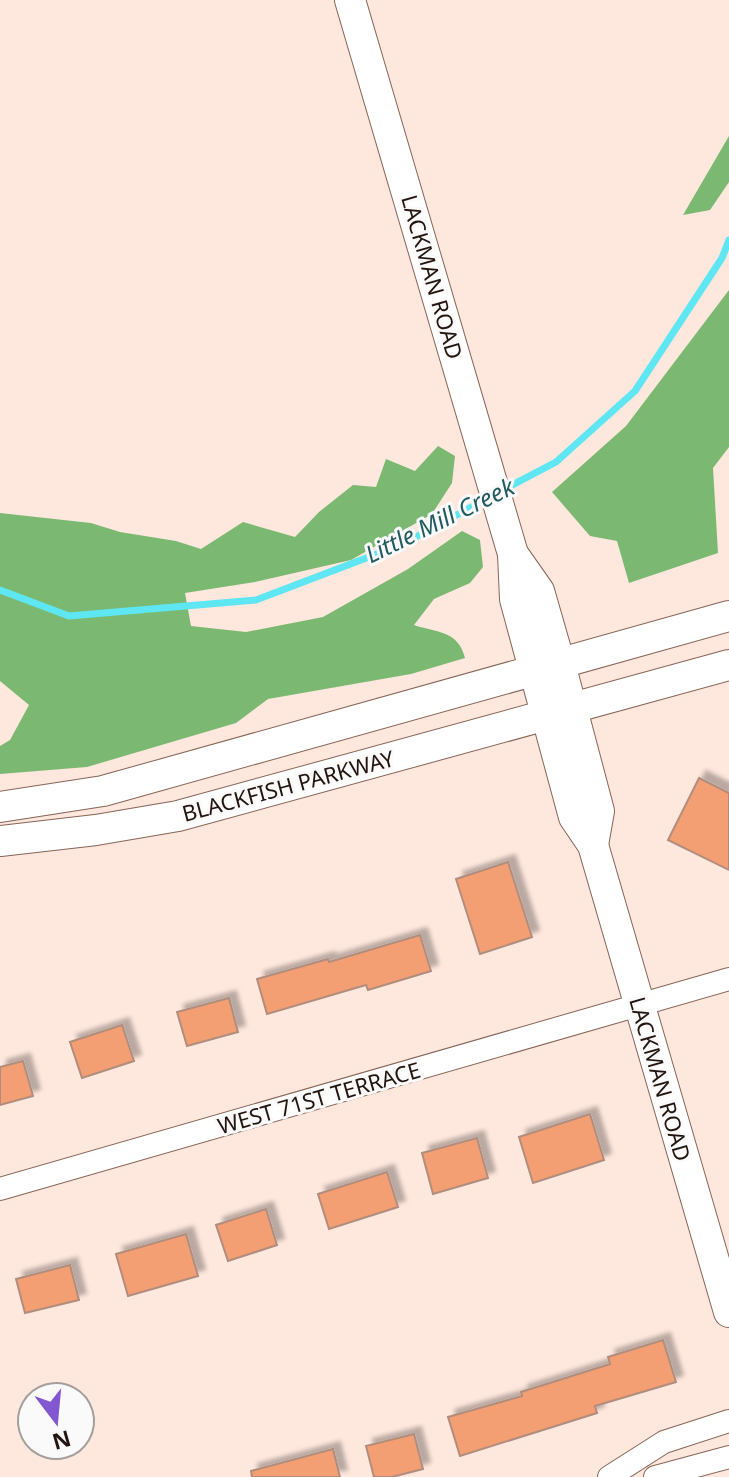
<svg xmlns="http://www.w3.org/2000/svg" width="729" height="1477" viewBox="0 0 729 1477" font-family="'Noto Sans',sans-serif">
<defs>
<filter id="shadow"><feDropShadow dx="7" dy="-7" stdDeviation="2" flood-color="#0004"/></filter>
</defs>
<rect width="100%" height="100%" fill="#fee7dd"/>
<!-- forest -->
<g fill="#7bb972">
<polygon points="729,136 729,182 710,210 683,215"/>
<polygon points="729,290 729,447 713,468 718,553 629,583 617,541 590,536 552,492 626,426"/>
<path d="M438,446L455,456L452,483L432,514L351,560L255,582L185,593L191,626L246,632L323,617L408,569L462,531L480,540L483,567L470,583L434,599L414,625C437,633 458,630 465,658L411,674L268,699L236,723L87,767L0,774V746L10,740L29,705L0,681V513L91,523L120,532L176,541L201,549L243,522L295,537L319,512L353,485L376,487L386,459L415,471Z"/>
</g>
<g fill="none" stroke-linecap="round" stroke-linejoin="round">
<!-- stream -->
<g stroke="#5ee7f3" stroke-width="7">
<polyline points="501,491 556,462 635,391 722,258 729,240"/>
<polyline points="0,590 69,616 256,600 403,544 490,497"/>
</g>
</g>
<!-- building -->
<g fill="#f49e73" stroke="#b08d7d" stroke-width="2" filter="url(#shadow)">
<polygon points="699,778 729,793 729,870 668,840"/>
<polygon points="508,862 532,937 480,954 456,879"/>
<polygon points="420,935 431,971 368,990 366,985 267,1014 257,979 328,959 329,962"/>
<polygon points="229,998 238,1032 187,1046 177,1012"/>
<polygon points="122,1025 134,1061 82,1078 70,1042"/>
<polygon points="23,1061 33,1096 0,1105 0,1067"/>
<polygon points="590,1114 604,1160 533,1183 519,1137"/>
<polygon points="477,1138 488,1178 433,1194 422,1153"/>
<polygon points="387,1172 398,1207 329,1229 318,1194"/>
<polygon points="266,1209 277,1245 228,1261 216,1225"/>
<polygon points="186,1234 198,1276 128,1296 116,1254"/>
<polygon points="70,1265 79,1300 25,1313 16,1279"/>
<polygon points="663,1340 676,1382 595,1406 597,1413 460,1456 448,1417 522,1396 521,1392 610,1364 608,1357"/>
<polygon points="414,1434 423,1469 392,1477 374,1477 366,1446"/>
<polygon points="333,1449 340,1477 252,1477 251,1471"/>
</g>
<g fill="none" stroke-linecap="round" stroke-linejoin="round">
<!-- street casing -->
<g stroke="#866557" stroke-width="24">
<g id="street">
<polyline points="0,1189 729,979"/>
<polyline points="609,1477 664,1442 729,1421"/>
<polyline points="655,1477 729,1457"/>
</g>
</g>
<!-- secondary casing -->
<g stroke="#866557" stroke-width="32">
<g id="secondary">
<polyline points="350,0 513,554 515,599 574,817 593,845 729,1312"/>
<polyline points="513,554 539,591 560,664 599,811 593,845"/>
<polyline points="0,807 103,791 729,616"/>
<polyline points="0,841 96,830 178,816 729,665"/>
</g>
</g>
<!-- street -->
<use href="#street" stroke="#fff" stroke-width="22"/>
<!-- secondary -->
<use href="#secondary" stroke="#fff" stroke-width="30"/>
</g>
<g text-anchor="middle" stroke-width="6" stroke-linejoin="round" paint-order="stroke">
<!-- street labels -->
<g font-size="22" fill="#22150f" stroke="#fafafa">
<text transform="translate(432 277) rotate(74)" y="8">LACKMAN ROAD</text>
<text transform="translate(288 786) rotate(-15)" y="8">BLACKFISH PARKWAY</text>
<text transform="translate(660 1079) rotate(74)" y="8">LACKMAN ROAD</text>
<text transform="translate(319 1098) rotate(-16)" y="8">WEST 71ST TERRACE</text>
</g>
<!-- water labels -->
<g font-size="24" font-style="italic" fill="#215a5f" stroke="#fafafa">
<text transform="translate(440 521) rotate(-26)" y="8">Little Mill Creek</text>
</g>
</g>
<!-- north arrow -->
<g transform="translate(56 1421) rotate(164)"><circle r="38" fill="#fafafa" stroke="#a49e9c" stroke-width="2"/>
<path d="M0-6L14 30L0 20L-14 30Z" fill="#8257d0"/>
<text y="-12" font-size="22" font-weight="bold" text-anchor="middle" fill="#22150f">N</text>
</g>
</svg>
